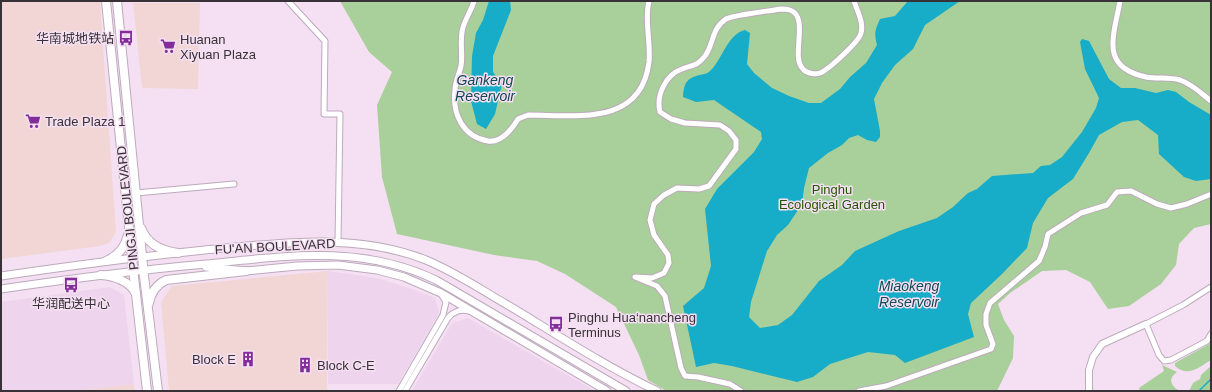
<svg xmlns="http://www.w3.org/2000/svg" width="1212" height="392" viewBox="0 0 1212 392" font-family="Helvetica,'Noto Sans SC',sans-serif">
<rect width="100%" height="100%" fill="#f4e0f2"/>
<!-- commercial -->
<g fill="#f1d6d5">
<polygon points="1,1 100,1 116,232 109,243 100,246 1,259"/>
<polygon points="133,3 200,3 198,89 142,88"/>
<polygon points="328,271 327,391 169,391 161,302 172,286"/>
<polygon points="134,384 135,391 73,391"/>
</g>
<!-- built -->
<g fill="#eed4ec">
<polygon points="328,271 377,278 412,289 435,298 439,313 398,384 328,384"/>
<polygon points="110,287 124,295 134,384 73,391 1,391 1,302"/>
<polygon points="468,318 595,391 412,391 452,323"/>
</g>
<!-- green -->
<g fill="#a9cf9a">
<polygon points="340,1 1211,1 1211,224 1194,228 1179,244 1176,265 1161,284 1129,306 1108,309 1090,282 1066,270 1042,271 1010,293 998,304 1004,320 1014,336 1013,358 997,391 666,391 648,380 639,355 616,307 565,274 537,261 494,255 397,234 382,177 377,105 392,72 369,52"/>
<path d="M1211,343V360C1199,367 1188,378 1175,366V363Z"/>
<path d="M1162,365L1177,372C1175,374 1173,375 1172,377C1169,383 1175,389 1180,391H1140L1139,388L1164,371Z"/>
<polygon points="1211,366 1211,391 1189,391 1193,383 1200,379 1201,375"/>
</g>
<!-- water -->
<g fill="#17acc7">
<polygon points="489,1 510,1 511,10 493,56 493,72 502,84 495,114 486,129 477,124 471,101 472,56 476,33 483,20"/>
<path d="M908,1H960L925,25L913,49L895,65L882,83L874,99L880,131V137L876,142L867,140L858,135L849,138L842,145L828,153L809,168L804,188L802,204L788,225L777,235L767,251L751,302L749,317L760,328L778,325L792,315L819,281L842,265L855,251L899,231L937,218L953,207L968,193L977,189L992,176L1033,173L1041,166L1050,165L1062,157L1082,132L1096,108L1099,98L1085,69L1080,42L1082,39L1089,41L1109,79L1121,88H1135L1156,93L1168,90L1176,92L1189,102L1211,115V179L1196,181L1184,177L1159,154L1158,135L1138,120L1122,122L1099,135L1089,153L1073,179L1048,198L1033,223L1027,248L1002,274L971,303L968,314L974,337L905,363L895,355L868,352L830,364L813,377L797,382L732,366L714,363L696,367L683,306L704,288L711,266L705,209L717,189L754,152L762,139L761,132L714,100L696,102L683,97C684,84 686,78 700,75C703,74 706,74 709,72C722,61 727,34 745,30L750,33L747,64L754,73L772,88L789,96L809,103H821L840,89L850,77L866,63L877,45C874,33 875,30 880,19L895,16Z"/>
</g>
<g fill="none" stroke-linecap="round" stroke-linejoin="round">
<!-- stream -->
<polyline stroke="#17acc7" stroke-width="1.5" points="1199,391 1211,379"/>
<!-- minor casing -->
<g stroke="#bdaabc" stroke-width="7">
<g id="minor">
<polyline points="288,1 325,41 324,114 340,114 338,242"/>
<path d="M474,1C471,12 463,22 462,32C460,44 463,55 461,66C459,75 455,82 455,90C452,114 463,137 488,141C502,143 512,129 518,119L528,115C576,115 641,127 649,62C651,41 644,21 649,1"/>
<path d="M1120,1C1114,36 1099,67 1146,77C1157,79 1170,77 1180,80C1192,84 1202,94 1211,101"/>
<polyline points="136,193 234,184"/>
<polyline points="1211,287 1183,305 1146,324 1159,355 1164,361 1171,360 1207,341 1211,334"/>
<polyline points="399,391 443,315 446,302 441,294"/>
<path d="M405,391L448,318C454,311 460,309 469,311"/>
<path d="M741,391L730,384L698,377L685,376L681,368L665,296L657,286L635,277L652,278L664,273L669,263L668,255L654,235L650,220L654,204L664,195L677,188L699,189L709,186L736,149V140L729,131L720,125L685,123L671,119L660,112C656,96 665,75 682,69C694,64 695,68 705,56C714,44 711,29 726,19C733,15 770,11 781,9C783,9 787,9 790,10C810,17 790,57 803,69C806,73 815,75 820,73C828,70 859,42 861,33C864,22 857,11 854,1"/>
<polyline points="859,391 886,386 991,349 993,344 986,325 986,314 990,303 1039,261 1045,247 1048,234 1081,213 1107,205 1117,192 1131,191 1157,204 1171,208 1187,204 1209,195 1211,195"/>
</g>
</g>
<!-- tertiary casing -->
<g stroke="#bdaabc" stroke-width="8">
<polyline id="tertiary" points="1089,391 1089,370 1093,357 1102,344 1146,324"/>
</g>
<!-- secondary casing -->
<g stroke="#bdaabc" stroke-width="9">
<g id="secondary">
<polyline points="206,267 246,271 297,266 338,265 377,270 404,277 441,293 607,391"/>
<path d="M1,276C69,266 137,257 205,250C279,243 356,232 426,260C455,272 480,289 506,304C556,334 605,366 657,391"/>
<path d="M1,289C69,279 137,270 206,264C286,256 361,244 436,280L626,391"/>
</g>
</g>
<!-- primary casing -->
<g stroke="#bdaabc" stroke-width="10">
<g id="primary">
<polyline points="106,1 134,277 147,391"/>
<polyline points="117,1 144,276 158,391"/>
<path d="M141,228C147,244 162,251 178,253"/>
<path d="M106,261C118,256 125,248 128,235"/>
<path d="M101,275C114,276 130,281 136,294"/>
<path d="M149,303C151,292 156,285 166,280L246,271"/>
</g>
</g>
<!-- minor -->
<use href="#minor" stroke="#fff" stroke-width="5"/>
<!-- tertiary -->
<use href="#tertiary" stroke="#fff" stroke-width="6"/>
<!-- secondary -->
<use href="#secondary" stroke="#fff" stroke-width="7"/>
<!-- primary -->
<use href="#primary" stroke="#fff" stroke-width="8"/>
</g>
<!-- icons -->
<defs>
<g id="bus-bare" transform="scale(1.2)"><path d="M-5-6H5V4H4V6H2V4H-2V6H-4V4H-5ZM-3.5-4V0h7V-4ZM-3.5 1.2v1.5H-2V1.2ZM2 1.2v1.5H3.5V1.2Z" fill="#832d9b" stroke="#f4e0f2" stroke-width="2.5" paint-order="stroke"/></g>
<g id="supermarket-bare" transform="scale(1.2)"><path d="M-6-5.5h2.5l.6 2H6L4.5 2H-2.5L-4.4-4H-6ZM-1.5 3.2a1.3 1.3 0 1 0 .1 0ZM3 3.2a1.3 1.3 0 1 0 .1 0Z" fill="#832d9b" stroke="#f4e0f2" stroke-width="2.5" paint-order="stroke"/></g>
<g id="building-bare" transform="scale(1.2)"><path d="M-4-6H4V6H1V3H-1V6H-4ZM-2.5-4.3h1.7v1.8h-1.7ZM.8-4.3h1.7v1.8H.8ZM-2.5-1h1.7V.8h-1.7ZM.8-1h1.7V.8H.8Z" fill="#832d9b" stroke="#f4e0f2" stroke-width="2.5" paint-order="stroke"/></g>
</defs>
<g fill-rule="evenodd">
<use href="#bus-bare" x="126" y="38"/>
<use href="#supermarket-bare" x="168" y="46"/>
<use href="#supermarket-bare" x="33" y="121"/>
<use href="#bus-bare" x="71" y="285"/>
<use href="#bus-bare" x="556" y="324"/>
<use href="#building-bare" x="248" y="359"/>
<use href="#building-bare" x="305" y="365"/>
</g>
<g text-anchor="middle" stroke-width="3" stroke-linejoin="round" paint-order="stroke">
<!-- poi labels -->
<g font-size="13" fill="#393138" stroke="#f4e0f2" text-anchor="start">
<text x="114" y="43" text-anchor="end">华南城地铁站</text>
<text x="180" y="44">Huanan<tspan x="180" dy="15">Xiyuan Plaza</tspan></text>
<text x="45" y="126">Trade Plaza 1</text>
<text x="71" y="308" text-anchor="middle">华润配送中心</text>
<text x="568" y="322">Pinghu Hua‘nancheng<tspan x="568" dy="15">Terminus</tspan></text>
<text x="236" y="364" text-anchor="end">Block E</text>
<text x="317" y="370">Block C-E</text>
</g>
<!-- park labels -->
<g font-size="13" fill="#235403" stroke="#f4e0f2">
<text x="832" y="194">Pinghu<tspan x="832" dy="15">Ecological Garden</tspan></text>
</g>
<!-- street labels -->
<g font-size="13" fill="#393138" stroke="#f4e0f2">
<text transform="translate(127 208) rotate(-96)" y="5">PINGJI BOULEVARD</text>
<text transform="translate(275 246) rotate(-3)" y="5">FU'AN BOULEVARD</text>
</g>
<!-- water labels -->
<g font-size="14" font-style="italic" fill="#0f4854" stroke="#f4e0f2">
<text x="485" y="85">Gankeng<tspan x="485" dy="16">Reservoir</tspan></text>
<text x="909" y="291">Miaokeng<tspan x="909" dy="16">Reservoir</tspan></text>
</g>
</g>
<!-- border -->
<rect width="1212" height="392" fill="none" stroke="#393138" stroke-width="4"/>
</svg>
